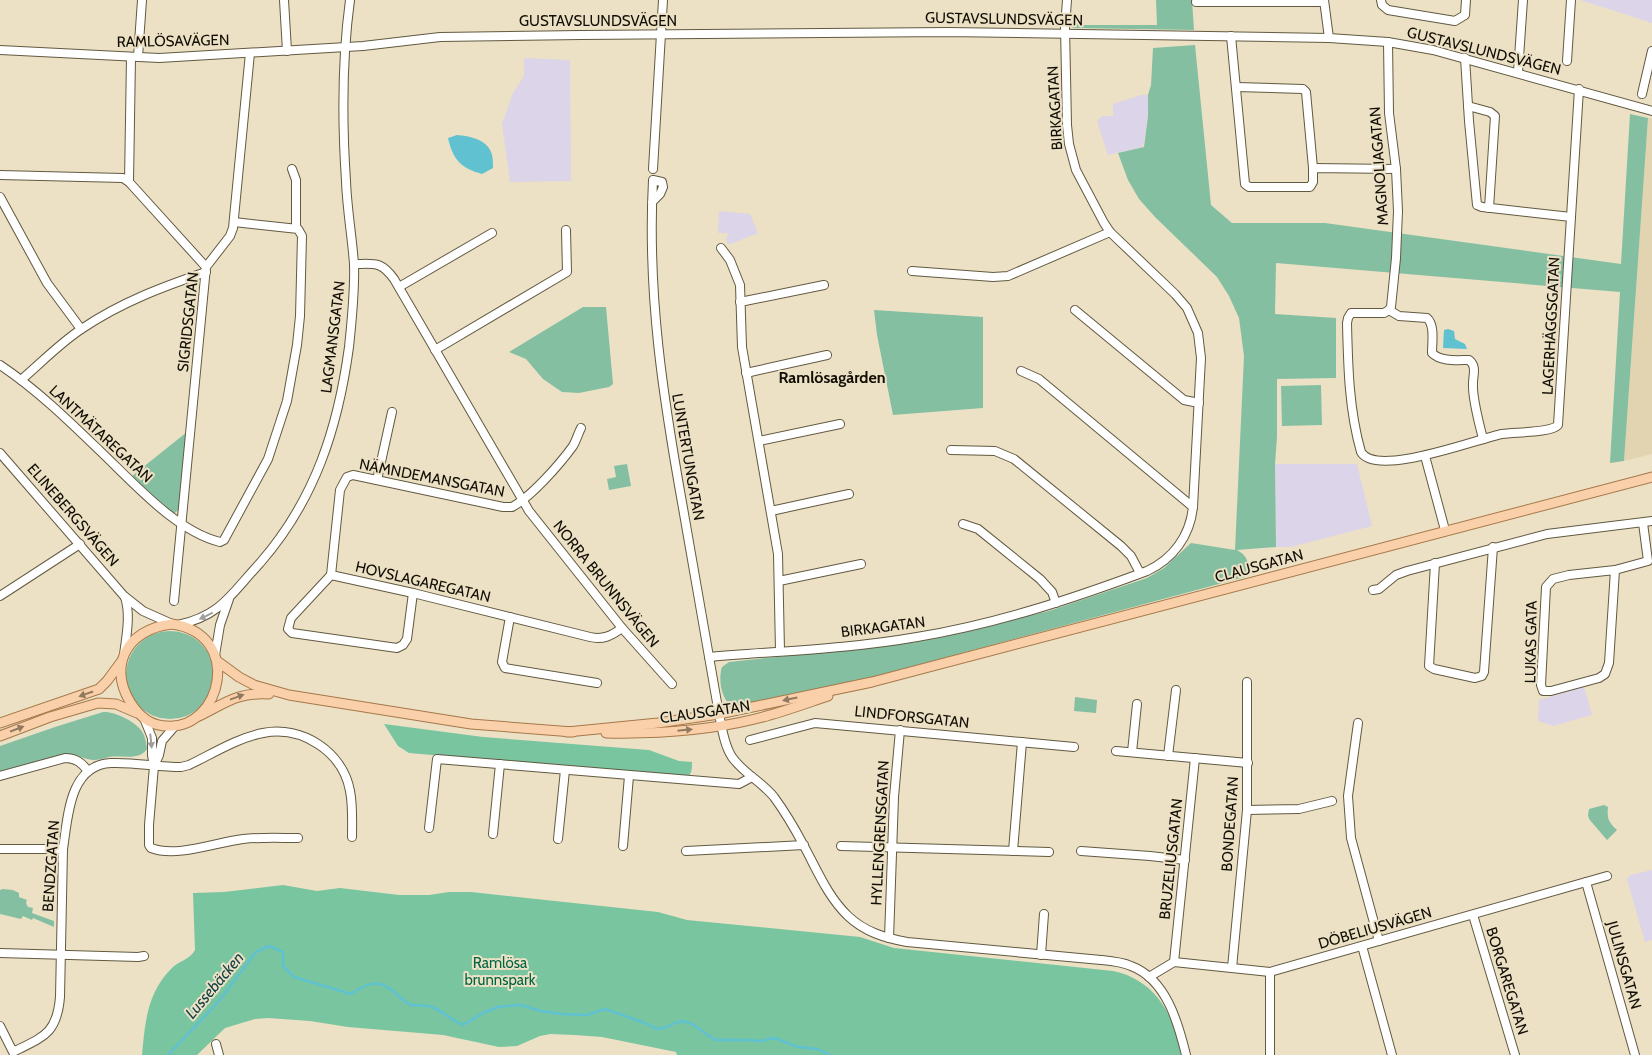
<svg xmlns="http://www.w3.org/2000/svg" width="1652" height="1055" viewBox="0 0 1652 1055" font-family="Cabin,sans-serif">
<rect width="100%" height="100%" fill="#ece1c5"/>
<!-- built -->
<polygon fill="#e2d4b1" points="1648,118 1652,119 1652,454 1624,461"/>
<!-- education -->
<g fill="#dcd4e9">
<polygon points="1580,0 1652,0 1652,23 1618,12"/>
<polygon points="524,58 570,60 571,181 510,182 502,124 513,93 524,76"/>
<polygon points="1141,95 1148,95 1148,116 1143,147 1108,155 1097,122 1102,116 1113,116 1113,104"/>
<polygon points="719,211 750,214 758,233 728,245 726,238 729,235 727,233 718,233"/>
<polygon points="1275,464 1357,464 1372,526 1291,547 1276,547"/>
<polygon points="1584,687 1592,715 1553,726 1538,721 1539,700"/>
<polygon points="1652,870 1652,940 1645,942 1627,879 1630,875"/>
</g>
<!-- green -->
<g fill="#85bfa2">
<polygon points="1156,0 1192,0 1194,30 1073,28 1071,25 1071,22 1075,22 1080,25 1157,25"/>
<path d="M1195,45L1211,205L1232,223H1325L1621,264L1630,114L1648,118L1624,461L1610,463L1620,292L1276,263L1275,314L1336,318V378L1277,379V437L1275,464L1276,547L1237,550C1249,557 1250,564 1245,577L884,674L833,687L733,707C721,700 718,679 722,667L729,662L917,642L1049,611L1147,578L1164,568L1191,543L1235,550L1244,356L1239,318L1229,296L1217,277L1155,217L1139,199L1128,180L1118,153L1144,147L1148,116V95L1151,85L1153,48Z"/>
<polygon points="583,307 606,307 613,384 609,387 579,393 562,392 543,379 526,359 509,352"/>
<polygon points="874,310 983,317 983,408 893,415 877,335"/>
<polygon points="1321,385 1322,425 1282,426 1281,386"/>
<polygon points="187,432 180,508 175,513 171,513 132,476"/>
<polygon points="627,464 631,486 609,490 607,479 616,477 614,466"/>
<circle cx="170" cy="675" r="44"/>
<polygon points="1075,697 1097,700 1096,713 1074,711"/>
<path d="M103,712C114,711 134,721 140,729C145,734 146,742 147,749C139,761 122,755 109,757C104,758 99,760 93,760C84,759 76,754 66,754L0,774V746L55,727Z"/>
<path d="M1604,805L1608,807C1607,818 1608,822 1617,830L1607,840L1589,819L1588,815L1589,809Z"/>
<polygon points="3,889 13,890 19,893 19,897 27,900 26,903 28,907 33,908 32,913 54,921 54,927 33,918 32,920 23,916 21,919 0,914 0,890"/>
</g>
<!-- forest -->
<g fill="#79c5a0">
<path d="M384,724L483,737L649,750L679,761L692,762C692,768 692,773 688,777L409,753L398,746Z"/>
<path d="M283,885L317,891L340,888L399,895H429L449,892H471L658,912L687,920L860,937L894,948L1113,971C1156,980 1174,1015 1181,1055H677L676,1052L602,1037L575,1035L550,1034L540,1036L517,1046L499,1047L443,1035L348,1027L310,1021L268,1018L255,1019L225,1028L197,1055H142C145,1023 147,993 171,969C178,961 190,960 195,950L193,893L224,892Z"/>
</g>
<!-- water -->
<g fill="#60c1d1">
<path d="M457,135C469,136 486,139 491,152C493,156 493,163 493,168L482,174C461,168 453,160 448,138Z"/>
<polygon points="1448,329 1454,331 1455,339 1465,344 1467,349 1443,348 1444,330"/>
</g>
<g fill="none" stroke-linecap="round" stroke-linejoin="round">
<!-- stream -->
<path stroke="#60c1d1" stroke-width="2.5" d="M168,1055L219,1001L256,952L269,946L283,952V966L294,977L351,994C366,984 377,978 393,991C398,995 403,1001 409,1004C416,1007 425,1004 432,1007C444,1012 452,1020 463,1025L483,1013L498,1007L520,1005L541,1011L561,1014L587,1015L605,1009L645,1023L657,1029L667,1027L675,1023L683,1021L692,1024L715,1040H746L762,1041L772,1038L777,1039L798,1047L818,1049L830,1055"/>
<!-- minor casing -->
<g stroke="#625941" stroke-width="10">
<g id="minor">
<polyline points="284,0 287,51"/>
<polyline points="1324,0 1329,38"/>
<polyline points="1381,0 1382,5 1388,10 1455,21 1465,15 1466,0"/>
<polyline points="1196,2 1324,2"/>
<polyline points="1231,36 1245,184 1249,187 1310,187 1313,182 1313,168 1396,169"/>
<path d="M1388,42L1389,113L1396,169L1398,211L1396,258L1391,307L1389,310L1384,313H1351L1348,318L1347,323C1348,367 1349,410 1361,452C1376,478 1477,439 1502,434C1514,432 1551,433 1558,425L1579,89"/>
<polyline points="0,50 159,58 363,46 440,37 581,35 948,32 1329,38 1388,42 1433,50 1652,111"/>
<polyline points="131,57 129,182 206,267"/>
<polyline points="138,57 142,0"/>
<polyline points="1465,58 1469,121 1477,205 1482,207 1571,217"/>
<polyline points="1567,61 1571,0"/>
<polyline points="1518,72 1523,0"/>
<polyline points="1236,87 1303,89 1306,92 1313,168"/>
<polyline points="1642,94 1652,51"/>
<polyline points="1468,106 1490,112 1495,116 1489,208"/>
<polyline points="292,169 296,180 296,228"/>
<polyline points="653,169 663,0"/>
<polyline points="0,175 123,178 129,182"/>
<polyline points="0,197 47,283 81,329"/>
<path d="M652,202L660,194L663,187L662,182L653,180C647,294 663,397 683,508C695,577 707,645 719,714C722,728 724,745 732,757C743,773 762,782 774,797C785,812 795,829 804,846C817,870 828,897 848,916C865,932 885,938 907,942L1101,960C1111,961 1122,962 1131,966C1166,979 1178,1022 1186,1055"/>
<polyline points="721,248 730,260 740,285 742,347 778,554 780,651"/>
<path d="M354,264C375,264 381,261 394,279L529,511L622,628L672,684"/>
<polyline points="912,271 993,277 1008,276 1110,232"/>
<polyline points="399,287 492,233"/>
<polyline points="740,302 824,285"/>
<polyline points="1075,310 1184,400 1199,403"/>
<path d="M1389,310L1399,316L1427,318C1435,325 1432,342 1432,353C1441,362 1457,360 1469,360C1477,366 1473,375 1473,383C1472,399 1479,422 1483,439"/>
<polyline points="435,350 567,272 566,230"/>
<path d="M0,365C36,389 68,420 99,450C132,481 175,531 220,542L224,540L268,459L287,401L297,345L300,316L302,236L298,229L234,222"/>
<polyline points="1021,371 1039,379 1193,507"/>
<polyline points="746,373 827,355"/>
<path d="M21,380C41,363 61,342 83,328C122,302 162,287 206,272"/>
<polyline points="759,441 840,424"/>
<polyline points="951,450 995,451 1014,459 1121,546 1131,556 1140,573"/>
<polyline points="0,453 124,596 143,611 172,624"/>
<polyline points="1425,456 1445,530"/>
<polyline points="377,480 392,412"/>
<polyline points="771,511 849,494"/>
<polyline points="963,524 978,529 1040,579 1052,592 1056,603"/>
<polyline points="1435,563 1429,666 1434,669 1475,678 1482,676 1484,672 1493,547"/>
<polyline points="1615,570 1609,663 1605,674 1599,678 1551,691 1543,691 1541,685 1546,587 1553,579 1569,575 1615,570 1648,561 1643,523"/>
<path d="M331,575L413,593L590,637C603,640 611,636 622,628"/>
<polyline points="779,581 861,564"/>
<polyline points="1373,590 1379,589 1396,575 1407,571 1547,534 1652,521"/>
<path d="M413,593L407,639L403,645L397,648L292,633L288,629L291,618L331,575L340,490L347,477L353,475L503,507H512C531,497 560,464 573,446C576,441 578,434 581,428"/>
<polyline points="0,596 80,544"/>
<polyline points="174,601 206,267 230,236 233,228 250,53"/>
<polyline points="510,617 502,662 505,668 597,683"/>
<path d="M178,625C222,615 231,594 260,563C315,500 338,428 349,347C352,319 355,291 354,264C352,236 347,209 346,181C342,121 342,59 350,0"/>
<path d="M124,655C126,637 131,616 125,597"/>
<polyline points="215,655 220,625 229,599"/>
<path d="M709,657C779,651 849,649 917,637C996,624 1072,599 1147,571C1173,559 1190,536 1193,507L1201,358L1198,333L1187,308L1175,294L1110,232L1104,223L1076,170L1069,144L1067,125L1065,27L1067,0"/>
<path d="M144,718L152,738V755L154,766L149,825V845L151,848C177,858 217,842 243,839C262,837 280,838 298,838"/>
<polyline points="1358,723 1348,796 1351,838 1379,941"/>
<polyline points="750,740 815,723 1074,747"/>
<polyline points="1116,751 1248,763"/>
<polyline points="1132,752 1137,704"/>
<polyline points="1168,756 1176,690"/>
<polyline points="154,766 159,755 162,741 175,726"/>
<path d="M0,776L65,758C76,758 82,763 88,771"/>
<polyline points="1247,810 1299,809 1332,801"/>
<polyline points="429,828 437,759 739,784 752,777"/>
<polyline points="493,834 500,764"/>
<polyline points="558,839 565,770"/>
<polyline points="623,846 629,776"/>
<polyline points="841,846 1049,852"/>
<polyline points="0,849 63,849"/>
<polyline points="686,851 804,845"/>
<polyline points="1013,851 1022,742"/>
<polyline points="1081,851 1150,856 1185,860"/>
<polyline points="1586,882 1635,1055"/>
<polyline points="1473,915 1515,1055"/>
<polyline points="889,938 894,797 900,730"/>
<polyline points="1362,946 1392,1055"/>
<polyline points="0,953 138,957 144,956"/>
<polyline points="1041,955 1044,914"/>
<polyline points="1174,962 1195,758"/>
<polyline points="1232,968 1247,810 1247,682"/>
<polyline points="1149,977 1174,962 1270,972 1607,876"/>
<path d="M0,1026L13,1052C43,1037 57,1034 60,997L63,849C68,817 69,765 111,763C134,762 158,767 181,767L189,765C212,754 237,738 263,733C302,725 343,752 350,791C353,806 352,822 352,837"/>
<polyline points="216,1044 219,1055"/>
<polyline points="1270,1055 1270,972"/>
</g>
</g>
<!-- major casing -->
<g stroke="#a6784a" stroke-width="11">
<g id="major">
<path d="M172,624C244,634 222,730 167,726C154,726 143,719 135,709C105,670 125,629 172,624Z"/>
<polyline points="217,661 239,677 254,685 289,695 471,724 573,732"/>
<path d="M199,716C226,703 237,692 269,694"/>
<polyline points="0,723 99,689 107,681 121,662"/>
<polyline points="567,732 658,723 719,714 872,682 1652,477"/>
<path d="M606,733C655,734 706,731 755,719C780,713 804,704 828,696"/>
<polyline points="0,736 50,717 98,703 116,704 137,713"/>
</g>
</g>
<!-- minor -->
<use href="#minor" stroke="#fff" stroke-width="8"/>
<!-- major -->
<use href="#major" stroke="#f9d0a9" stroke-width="9"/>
</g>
<!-- one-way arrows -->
<defs><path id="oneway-solid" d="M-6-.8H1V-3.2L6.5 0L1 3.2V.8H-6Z" transform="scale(1.25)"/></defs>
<g fill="#a09f9b">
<use href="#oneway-solid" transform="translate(206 616) rotate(154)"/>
<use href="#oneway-solid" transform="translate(151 741) rotate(84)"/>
</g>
<g fill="#91795f">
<use href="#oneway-solid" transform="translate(86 694) rotate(161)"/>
<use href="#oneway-solid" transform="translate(237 697) rotate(-20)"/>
<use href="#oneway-solid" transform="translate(790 699) rotate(168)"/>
<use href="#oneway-solid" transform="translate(17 729) rotate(-21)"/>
<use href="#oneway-solid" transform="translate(685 730) rotate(-6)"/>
</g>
<g text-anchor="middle" stroke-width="4" stroke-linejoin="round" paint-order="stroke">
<!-- street labels -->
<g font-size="15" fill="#120e05" stroke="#ece1c5">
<text transform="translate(1004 19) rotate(1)" y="5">GUSTAVSLUNDSVÄGEN</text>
<text x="598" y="26">GUSTAVSLUNDSVÄGEN</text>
<text transform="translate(173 41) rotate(-1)" y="5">RAMLÖSAVÄGEN</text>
<text transform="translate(1484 51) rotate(14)" y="5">GUSTAVSLUNDSVÄGEN</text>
<text transform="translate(1055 108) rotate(-93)" y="5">BIRKAGATAN</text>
<text transform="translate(1379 166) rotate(-94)" y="5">MAGNOLIAGATAN</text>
<text transform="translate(188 322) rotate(-84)" y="5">SIGRIDSGATAN</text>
<text transform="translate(1551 326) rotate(-87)" y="5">LAGERHÄGGSGATAN</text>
<text transform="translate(333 337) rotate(-83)" y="5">LAGMANSGATAN</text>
<text transform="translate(101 434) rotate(43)" y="5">LANTMÄTAREGATAN</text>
<text transform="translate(688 457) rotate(80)" y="5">LUNTERTUNGATAN</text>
<text transform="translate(432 478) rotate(11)" y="5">NÄMNDEMANSGATAN</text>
<text transform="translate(73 515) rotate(49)" y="5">ELINEBERGSVÄGEN</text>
<text transform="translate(1259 566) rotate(-15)" y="5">CLAUSGATAN</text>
<text transform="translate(423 582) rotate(13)" y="5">HOVSLAGAREGATAN</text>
<text transform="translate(606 584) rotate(51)" y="5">NORRA BRUNNSVÄGEN</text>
<text transform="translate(883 627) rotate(-7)" y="5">BIRKAGATAN</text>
<text transform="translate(1531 642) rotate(-89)" y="5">LUKAS GATA</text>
<text transform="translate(705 712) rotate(-8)" y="5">CLAUSGATAN</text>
<text transform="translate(912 717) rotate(6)" y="5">LINDFORSGATAN</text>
<text transform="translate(1230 824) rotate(-86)" y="5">BONDEGATAN</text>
<text transform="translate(880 833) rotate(-87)" y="5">HYLLENGRENSGATAN</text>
<text transform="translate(1171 859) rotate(-84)" y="5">BRUZELIUSGATAN</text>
<text transform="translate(51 866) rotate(-86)" y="5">BENDZGATAN</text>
<text transform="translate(1375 928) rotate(-16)" y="5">DÖBELIUSVÄGEN</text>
<text transform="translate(1624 965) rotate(74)" y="5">JULINSGATAN</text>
<text transform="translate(1507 981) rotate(73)" y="5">BORGAREGATAN</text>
</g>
<!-- park labels -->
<g font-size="15" fill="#006543" stroke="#ece1c5">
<text x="500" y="968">Ramlösa<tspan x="500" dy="17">brunnspark</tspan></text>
</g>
<!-- neighbourhood labels -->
<g font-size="16" font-weight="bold" fill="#120e05" stroke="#ece1c5">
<text x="832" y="383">Ramlösagården</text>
</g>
<!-- water labels -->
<g font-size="16" font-style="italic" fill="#154249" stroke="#ece1c5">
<text transform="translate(214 985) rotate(-50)" y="6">Lussebäcken</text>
</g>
</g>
</svg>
